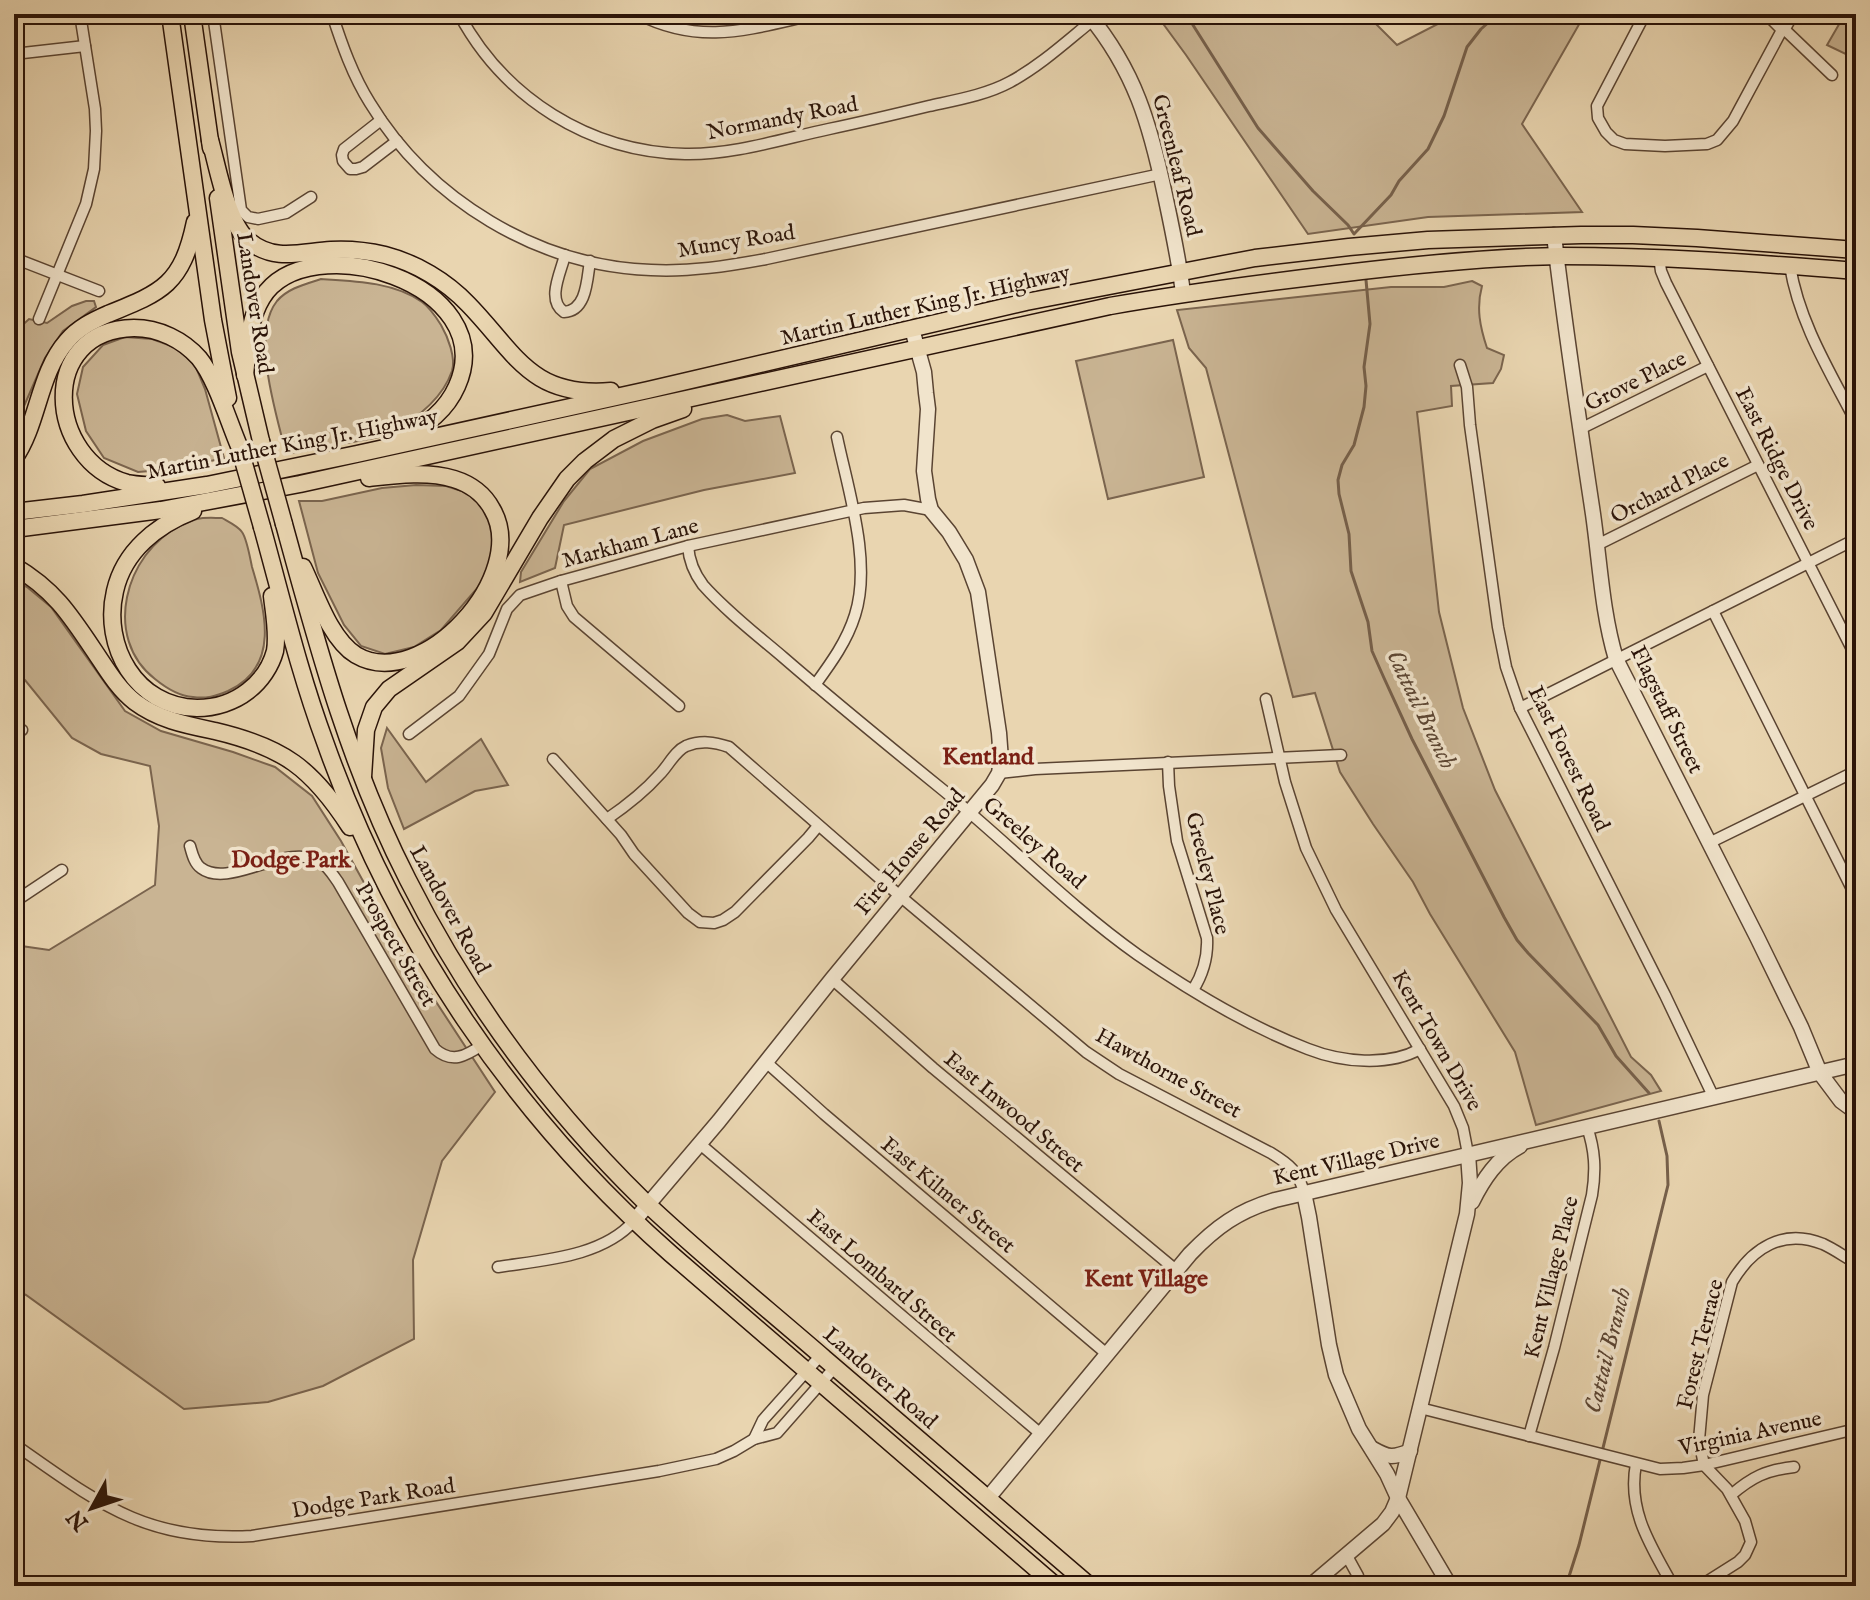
<svg xmlns="http://www.w3.org/2000/svg" width="1870" height="1600" viewBox="0 0 1870 1600" font-family="'IM FELL English',serif">
<rect width="100%" height="100%" fill="#e9d5b0"/>
<filter id="stains"><feTurbulence type="fractalNoise" baseFrequency=".0025" numOctaves="4"/><feColorMatrix values="0 0 0 0 .2 0 0 0 0 .09 0 0 0 0 .02 0 0 0 .5 -.17"/></filter>
<radialGradient id="worn" r=".72"><stop offset=".6" stop-color="#630" stop-opacity="0"/><stop offset="1" stop-color="#630" stop-opacity=".3"/></radialGradient>
<!-- green -->
<g fill="#c9b493" stroke="#7a644e" stroke-width="2">
<polygon points="1156,14 1366,14 1397,45 1457,14 1585,14 1522,124 1582,212 1428,217 1308,234 1186,55"/>
<polygon points="1845,14 1856,14 1856,59 1827,45"/>
<path d="M321,279C354,281 394,282 422,302C429,307 436,317 441,325C448,337 456,358 452,371C442,400 413,421 388,434C379,438 368,439 358,441C334,445 310,450 286,454C277,415 250,335 277,301C288,288 306,284 321,279Z"/>
<path d="M1472,281L1482,286C1476,308 1480,327 1487,348L1504,355L1501,369L1493,383L1451,386L1452,406L1417,412L1439,612L1463,708L1495,790L1631,1057L1651,1075L1661,1091L1536,1125L1515,1052L1430,914L1413,882L1373,824L1340,772L1315,693L1293,697L1206,368L1189,348L1177,310L1391,287H1444Z"/>
<polygon points="86,301 94,301 96,307 63,331 45,358 14,429 14,333 29,319 47,323 72,306"/>
<polygon points="125,337 152,339 177,348 195,365 205,389 224,458 175,469 138,472 104,458 86,431 77,394 83,367 103,345"/>
<polygon points="1173,340 1204,477 1108,499 1076,361"/>
<polygon points="727,415 745,421 780,416 795,473 704,490 564,525 555,568 520,582 521,572 564,501 590,469 643,441 702,419"/>
<polygon points="416,485 446,486 468,493 483,508 492,526 493,543 489,566 480,585 441,630 414,647 385,654 361,646 344,625 318,573 299,501 322,501 382,488"/>
<path d="M222,518C227,521 238,526 242,532C247,539 250,558 252,567C265,610 281,667 228,691C216,696 206,699 193,697C178,696 166,688 155,679C102,638 125,553 180,526C186,524 192,520 197,519C205,517 214,518 222,518Z"/>
<polygon points="14,580 27,587 51,607 125,711 161,731 233,752 275,767 312,796 341,841 395,939 495,1092 442,1161 413,1260 414,1339 323,1386 268,1402 184,1409 26,1295 14,1290 14,945 49,950 155,885 159,826 150,766 101,754 72,738 25,680 14,673"/>
<polygon points="387,728 426,782 481,739 508,785 475,791 404,829 388,788 381,748"/>
</g>
<g fill="none" stroke-linecap="round" stroke-linejoin="round">
<!-- stream -->
<g stroke="#76604b" stroke-width="3">
<polyline points="1186,14 1258,128 1313,191 1348,225 1354,234 1391,195 1399,181 1428,149 1444,116 1467,47 1481,29 1498,14"/>
<polyline points="1366,280 1370,324 1364,367 1366,386 1364,407 1354,445 1342,465 1338,480 1339,494 1349,534 1351,571 1368,622 1372,651 1384,678 1412,739 1504,917 1517,940 1528,953 1598,1025 1616,1056 1649,1093"/>
<polyline points="1566,1586 1579,1545 1668,1185 1667,1156 1659,1121"/>
</g>
<!-- minor casing -->
<g stroke="#5a4432" stroke-width="13">
<g id="minor">
<polyline points="213,14 241,210 248,217 258,219 286,213 311,197"/>
<path d="M332,14C342,45 353,76 370,103C429,200 538,266 651,270C690,272 728,266 766,259L1161,174"/>
<path d="M459,14C504,98 589,152 685,154C733,155 782,139 829,129C862,122 896,114 929,106C956,100 986,95 1010,82C1040,66 1067,41 1093,20"/>
<path d="M638,14C703,47 752,28 818,14"/>
<polyline points="753,14 758,26"/>
<polyline points="1645,14 1597,106 1598,118 1606,132 1614,140 1625,144 1665,146 1707,144 1717,140 1733,121 1783,28 1832,75"/>
<polyline points="14,54 85,46"/>
<polyline points="381,120 344,149 342,155 343,161 350,169 356,169 363,167 397,141"/>
<path d="M565,255C561,272 546,300 564,312C587,311 587,279 590,261"/>
<polyline points="1659,257 1661,271 1666,283 1856,657"/>
<polyline points="14,258 99,291"/>
<path d="M1790,266C1799,322 1830,372 1856,422"/>
<polyline points="39,319 86,204 94,169 96,131 95,109 80,14"/>
<polyline points="1460,365 1467,387 1470,425 1498,627 1506,667 1520,708 1665,995 1714,1098"/>
<polyline points="1580,429 1708,366"/>
<polyline points="1597,545 1758,465"/>
<path d="M688,546C689,561 694,573 703,585C727,612 757,635 784,658C836,703 890,747 943,790C1009,844 1069,906 1138,955C1190,991 1248,1026 1308,1049C1341,1062 1388,1067 1420,1049"/>
<polyline points="561,581 567,606 574,617 679,706"/>
<polyline points="1713,611 1856,897"/>
<path d="M815,685C831,663 847,641 855,615C872,562 848,490 837,437"/>
<polyline points="1266,699 1285,782 1306,848 1336,910 1454,1106 1463,1128 1468,1154"/>
<polyline points="1520,708 1856,539"/>
<polyline points="409,734 459,696 489,654 507,609 520,595 561,581 688,546 864,508 904,505 931,510"/>
<polyline points="14,735 22,730"/>
<polyline points="553,759 621,835 634,854 688,913 700,922 714,923 723,920 735,912 808,838 818,826"/>
<path d="M1168,762L1169,786L1177,841L1207,938C1208,957 1203,974 1193,990"/>
<polyline points="999,773 1035,769 1341,755"/>
<path d="M607,819C626,806 645,791 660,774C668,766 675,751 686,746C701,740 714,742 729,747L900,896L1086,1052L1119,1074L1271,1153C1289,1164 1299,1172 1304,1193"/>
<polyline points="1709,843 1856,771"/>
<path d="M190,846C192,853 194,863 201,868C230,890 287,840 322,863C329,868 333,875 338,882L435,1049C452,1064 466,1056 482,1045"/>
<polyline points="14,902 62,870"/>
<polyline points="832,979 933,1068 1176,1270"/>
<polyline points="766,1062 824,1114 1108,1355"/>
<polyline points="700,1144 1042,1435"/>
<path d="M498,1267C543,1260 602,1257 634,1221"/>
<polyline points="1420,1408 1660,1469 1683,1468 1704,1465 1856,1429"/>
<path d="M1529,1436L1554,1348L1592,1195C1596,1170 1595,1150 1587,1127"/>
<polyline points="754,1439 763,1420 821,1355"/>
<path d="M14,1444C97,1502 145,1542 252,1536L659,1471L716,1459L734,1451L754,1439L777,1433L835,1367"/>
<path d="M1636,1464C1627,1511 1651,1546 1673,1586"/>
<path d="M1731,1495C1752,1477 1766,1470 1794,1467"/>
<polyline points="1347,1556 1358,1576 1359,1586"/>
<path d="M1700,1586L1738,1562L1745,1555L1751,1542L1745,1521L1727,1489L1704,1465L1699,1440L1703,1395L1732,1282C1752,1248 1783,1228 1823,1244C1834,1249 1845,1257 1856,1263"/>
</g>
</g>
<!-- tertiary casing -->
<g stroke="#5a4432" stroke-width="17">
<g id="tertiary">
<path d="M1088,14C1135,71 1150,124 1165,195C1172,228 1179,260 1183,293"/>
<polyline points="1769,14 1783,28 1791,14"/>
<path d="M1554,235C1565,329 1579,421 1593,514C1600,563 1602,612 1616,659L1757,937L1801,1027L1820,1073L1841,1101L1856,1112"/>
<polyline points="1304,1193 1309,1217 1329,1345 1336,1375 1359,1429 1387,1474 1398,1498 1450,1586"/>
<path d="M1472,1202C1483,1180 1497,1158 1520,1146"/>
<polyline points="634,1221 719,1121 832,979 992,785 999,773 1001,760 999,733 978,592 966,560 949,532 931,510 928,499 924,471 928,409 926,393 924,372 912,329"/>
<path d="M1373,1449C1389,1458 1393,1458 1410,1451"/>
<path d="M988,1498L1190,1254C1216,1227 1238,1211 1275,1200L1856,1064"/>
<polyline points="1310,1586 1383,1524 1392,1512 1398,1498 1467,1214 1470,1183 1468,1154"/>
</g>
</g>
<!-- primary casing -->
<g stroke="#2a1308" stroke-width="19">
<g id="primary">
<polyline points="170,14 213,320 228,398"/>
<polyline points="192,14 211,148"/>
<path d="M210,140C218,168 227,223 249,241C274,262 301,252 331,250C349,249 368,251 385,255C416,263 446,281 468,304C515,352 530,398 611,391"/>
<polyline points="218,198 240,352 261,441"/>
<path d="M245,375C248,349 248,321 262,298C308,224 502,284 457,386C446,411 423,428 399,438"/>
<path d="M14,459C39,423 38,374 67,341C78,328 92,321 108,314C163,292 182,284 195,222"/>
<path d="M157,486C147,485 137,485 127,483C46,460 37,330 134,328C159,328 183,340 199,358C216,379 228,420 239,446"/>
<path d="M193,511C157,525 124,551 115,591C102,646 136,707 197,708C215,708 234,702 248,691C261,681 271,666 275,651C278,633 274,614 272,596"/>
<polyline points="14,512 83,504 207,485 357,454 648,390 1026,302 1255,258 1349,247 1428,240 1581,235 1633,235 1697,238 1856,250"/>
<path d="M284,524C318,648 349,765 408,880C468,999 548,1107 643,1200C701,1255 764,1306 824,1358C913,1434 1002,1510 1090,1586"/>
<path d="M262,527C282,599 299,672 325,742C395,940 514,1116 671,1254L1056,1586"/>
<path d="M14,529L161,510L300,484L1110,306C1185,293 1261,283 1337,274C1411,265 1486,257 1560,256C1659,256 1757,263 1856,271"/>
<path d="M14,566C53,589 69,613 93,649C106,668 117,688 135,702C159,720 186,725 215,731C283,747 312,768 350,827"/>
<path d="M303,567C316,594 330,639 356,655C422,694 531,574 492,509C484,494 470,484 454,479C428,471 396,475 369,478"/>
<polyline points="363,777 366,730 374,707 389,689 457,642 484,613 540,518 567,479 585,461 614,439 652,420 683,409"/>
</g>
</g>
<!-- minor -->
<use href="#minor" stroke="#f1e4cc" stroke-width="10"/>
<!-- tertiary -->
<use href="#tertiary" stroke="#f1e4cc" stroke-width="14"/>
<!-- primary -->
<use href="#primary" stroke="#e9d5b0" stroke-width="16"/>
<!-- primary-bridge casing -->
<g stroke="#2a1308" stroke-width="19" stroke-linecap="butt">
<g id="primary-bridge">
<polyline points="261,441 284,524"/>
<polyline points="239,446 262,527"/>
</g>
</g>
<!-- primary-bridge -->
<use href="#primary-bridge" stroke="#e9d5b0" stroke-width="16"/>
</g>
<g text-anchor="middle" stroke-width="7" stroke-linejoin="round" paint-order="stroke">
<!-- street labels -->
<g font-size="22" fill="#2a1308" stroke="#f1e4cc">
<text transform="translate(782 117) rotate(-11)" y="8">Normandy Road</text>
<text transform="translate(1178 165) rotate(76)" y="8">Greenleaf Road</text>
<text transform="translate(736 240) rotate(-9)" y="8">Muncy Road</text>
<text transform="translate(256 303) rotate(81)" y="8">Landover Road</text>
<text transform="translate(925 304) rotate(-13)" y="8">Martin Luther King Jr. Highway</text>
<text transform="translate(1635 380) rotate(-26)" y="8">Grove Place</text>
<text transform="translate(292 443) rotate(-11)" y="8">Martin Luther King Jr. Highway</text>
<text transform="translate(1778 458) rotate(63)" y="8">East Ridge Drive</text>
<text transform="translate(1669 487) rotate(-27)" y="8">Orchard Place</text>
<text transform="translate(630 542) rotate(-15)" y="8">Markham Lane</text>
<text transform="translate(1668 709) rotate(64)" y="8">Flagstaff Street</text>
<text transform="translate(1570 758) rotate(64)" y="8">East Forest Road</text>
<text transform="translate(1035 842) rotate(41)" y="8">Greeley Road</text>
<text transform="translate(909 851) rotate(-50)" y="8">Fire House Road</text>
<text transform="translate(1209 873) rotate(76)" y="8">Greeley Place</text>
<text transform="translate(451 909) rotate(61)" y="8">Landover Road</text>
<text transform="translate(397 944) rotate(60)" y="8">Prospect Street</text>
<text transform="translate(1438 1040) rotate(60)" y="8">Kent Town Drive</text>
<text transform="translate(1169 1072) rotate(29)" y="8">Hawthorne Street</text>
<text transform="translate(1015 1111) rotate(40)" y="8">East Inwood Street</text>
<text transform="translate(1356 1158) rotate(-13)" y="8">Kent Village Drive</text>
<text transform="translate(949 1194) rotate(40)" y="8">East Kilmer Street</text>
<text transform="translate(883 1275) rotate(41)" y="8">East Lombard Street</text>
<text transform="translate(1550 1277) rotate(-76)" y="8">Kent Village Place</text>
<text transform="translate(1699 1344) rotate(-76)" y="8">Forest Terrace</text>
<text transform="translate(881 1377) rotate(41)" y="8">Landover Road</text>
<text transform="translate(1750 1432) rotate(-12)" y="8">Virginia Avenue</text>
<text transform="translate(373 1497) rotate(-9)" y="8">Dodge Park Road</text>
</g>
<!-- water labels -->
<g font-size="24" font-style="italic" fill="#5c4634" stroke="#f1e4cc">
<text transform="translate(1422 709) rotate(64)" y="8">Cattail Branch</text>
<text transform="translate(1607 1350) rotate(-76)" y="8">Cattail Branch</text>
</g>
<!-- neighbourhood labels -->
<g font-size="24" font-weight="bold" fill="#7a1f14" stroke="#f1e4cc">
<text x="988" y="764">Kentland</text>
<text x="291" y="867">Dodge Park</text>
<text x="1146" y="1286">Kent Village</text>
</g>
</g>
<!-- margin -->
<rect width="1870" height="1600" fill="none" stroke="#e9d5b0" stroke-width="48"/>
<rect x="16" y="16" width="1838" height="1568" fill="none" stroke="#2a1308" stroke-width="4"/>
<rect x="24" y="24" width="1822" height="1552" fill="none" stroke="#2a1308" stroke-width="2"/>
<!-- north arrow -->
<g transform="translate(92 1508) rotate(230)" stroke="#f1e4cc" stroke-width="6" paint-order="stroke">
<path d="M0-6L14 30L0 20L-14 30Z" fill="#2a1308"/>
<text y="-12" font-size="22" font-weight="bold" text-anchor="middle" fill="#2a1308">N</text>
</g>
<rect width="100%" height="100%" filter="url(#stains)"/>
<rect width="100%" height="100%" fill="url(#worn)"/>
</svg>
